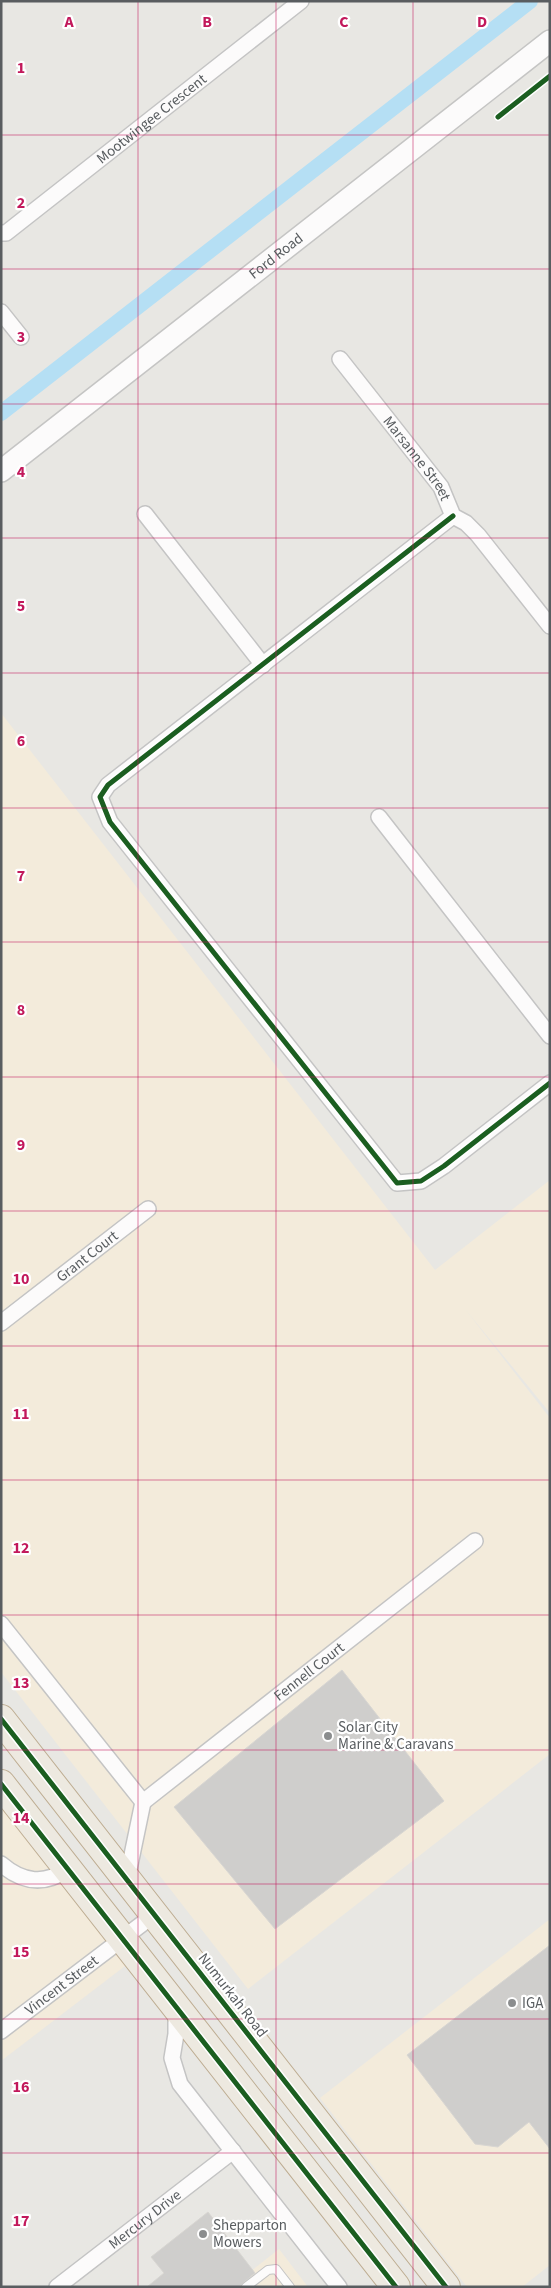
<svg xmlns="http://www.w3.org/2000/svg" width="551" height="2288" viewBox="0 0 551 2288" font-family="'Source Sans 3',sans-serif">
<rect width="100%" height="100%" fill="#e8e7e3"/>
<!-- commercial -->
<g fill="#f3ebdb">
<polygon points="1,713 435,1270 550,1180 550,1413 465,1309 550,1418 550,1754 248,1989 1,1672"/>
<polygon points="1,1797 129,1963 1,2061"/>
<polygon points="550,1919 550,2265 522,2287 467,2287 320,2098"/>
<polygon points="279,2249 308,2287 231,2287"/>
</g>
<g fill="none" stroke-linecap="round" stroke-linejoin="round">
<!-- canal -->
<polyline stroke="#b5dff4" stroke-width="16" points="1,413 530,1"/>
</g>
<!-- building -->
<g fill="#cfcecc" stroke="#d8d6d2">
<polygon points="342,1670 444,1801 275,1929 174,1807"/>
<polygon points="550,1945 550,2149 529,2122 498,2147 475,2144 407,2055"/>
<polygon points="208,2212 255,2273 243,2283 240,2287 147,2287 164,2273 151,2257"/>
</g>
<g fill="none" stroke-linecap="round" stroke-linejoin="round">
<!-- lane casing -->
<g stroke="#c4c4c4" stroke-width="10">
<polyline id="lane" points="246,2287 268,2270 276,2269 290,2287"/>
</g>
<!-- street casing -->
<g stroke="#c4c4c4" stroke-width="18">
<g id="street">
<path id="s1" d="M1,233H6L301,1"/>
<polyline points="1,312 21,337"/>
<path id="s2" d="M340,359L441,487L453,516L466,523L478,535L550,626"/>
<polyline points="145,514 263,665"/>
<polyline points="453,516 108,785 100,797 110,822 397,1183 421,1181 444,1166 550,1083"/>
<polyline points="379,817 550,1036"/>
<path id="s3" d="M1,1323L148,1209"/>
<polyline points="1,1624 143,1802"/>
<path id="s4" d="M143,1802L475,1541"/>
<path d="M1,1864C23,1883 45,1885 68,1869"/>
<polyline points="127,1879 143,1802"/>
<polyline points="176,2010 176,2034 172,2058 180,2084 339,2287"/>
<path id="s5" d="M1,2031L155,1914"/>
<path id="s6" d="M57,2287L233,2151"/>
</g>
</g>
<!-- secondary casing -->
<g stroke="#c5c5c4" stroke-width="24">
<g id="secondary">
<path id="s7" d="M1,471L550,41"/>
</g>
</g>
<!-- highway casing -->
<g stroke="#bead92" stroke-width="30">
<g id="highway">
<polyline points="1,1719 446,2287"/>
<polyline points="1,1784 396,2287"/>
</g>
</g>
<!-- lane -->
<use href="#lane" stroke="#fcfbfb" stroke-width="8"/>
<!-- street -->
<use href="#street" stroke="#fcfbfb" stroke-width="15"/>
<!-- secondary -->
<use href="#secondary" stroke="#fcfbfb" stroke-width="21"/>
<!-- highway -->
<use href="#highway" stroke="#ede9e0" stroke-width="28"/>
<!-- cycleway casing -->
<g stroke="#fff" stroke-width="8">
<g id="cycleway">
<polyline points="498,117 550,76"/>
<polyline points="453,516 108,785 100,797 110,822 397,1183 421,1181 444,1166 550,1083"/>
<polyline points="1,1719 446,2287"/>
<polyline points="1,1784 396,2287"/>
</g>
</g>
<!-- cycleway -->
<use href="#cycleway" stroke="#1b5e20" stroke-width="5"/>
</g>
<!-- grid -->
<path fill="none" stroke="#c2185b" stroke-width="1" stroke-opacity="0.55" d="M138,1V2287M276,1V2287M413,1V2287M1,135H550M1,269H550M1,404H550M1,538H550M1,673H550M1,808H550M1,942H550M1,1077H550M1,1211H550M1,1346H550M1,1480H550M1,1615H550M1,1750H550M1,1884H550M1,2019H550M1,2153H550"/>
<!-- markers -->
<g fill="#8b8d8e" stroke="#fff" stroke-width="2">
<circle cx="328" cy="1736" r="5"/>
<circle cx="512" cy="2003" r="5"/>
<circle cx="203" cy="2234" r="5"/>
</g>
<g text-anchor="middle" stroke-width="4.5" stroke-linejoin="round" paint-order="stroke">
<!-- street labels -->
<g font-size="15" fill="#595d60" stroke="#fff">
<text dy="5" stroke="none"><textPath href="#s1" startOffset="190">Mootwingee Crescent</textPath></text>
<text dy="5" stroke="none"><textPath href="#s7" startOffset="349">Ford Road</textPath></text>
<text dy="5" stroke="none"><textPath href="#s2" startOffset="126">Marsanne Street</textPath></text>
<text dy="5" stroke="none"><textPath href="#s3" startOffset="109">Grant Court</textPath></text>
<text dy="5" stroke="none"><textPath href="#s4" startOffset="211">Fennell Court</textPath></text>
<text dy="5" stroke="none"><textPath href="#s5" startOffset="76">Vincent Street</textPath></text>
<text transform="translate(233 1995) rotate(52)" y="5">Numurkah Road</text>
<text dy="5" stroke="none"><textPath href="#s6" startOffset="111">Mercury Drive</textPath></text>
</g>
<!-- poi labels -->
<g font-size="15" fill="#595d60" stroke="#fff" text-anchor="start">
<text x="338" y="1732">Solar City<tspan x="338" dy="17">Marine &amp; Caravans</tspan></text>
<text x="522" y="2008">IGA</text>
<text x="213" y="2230">Shepparton<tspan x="213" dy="17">Mowers</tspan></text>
</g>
</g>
<g font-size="16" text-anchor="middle" font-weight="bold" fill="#c2185b" stroke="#fff" stroke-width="4.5" stroke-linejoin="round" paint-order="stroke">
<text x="69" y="27">A</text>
<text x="207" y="27">B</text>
<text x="344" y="27">C</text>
<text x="482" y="27">D</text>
<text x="21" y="73">1</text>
<text x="21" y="208">2</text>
<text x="21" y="342">3</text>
<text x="21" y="477">4</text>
<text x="21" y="611">5</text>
<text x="21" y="746">6</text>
<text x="21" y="881">7</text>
<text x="21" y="1015">8</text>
<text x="21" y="1150">9</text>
<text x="21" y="1284">10</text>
<text x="21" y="1419">11</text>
<text x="21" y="1553">12</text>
<text x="21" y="1688">13</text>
<text x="21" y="1823">14</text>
<text x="21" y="1957">15</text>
<text x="21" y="2092">16</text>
<text x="21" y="2226">17</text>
</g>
<!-- border -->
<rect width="551" height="2288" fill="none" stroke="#595d60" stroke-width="5"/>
</svg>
